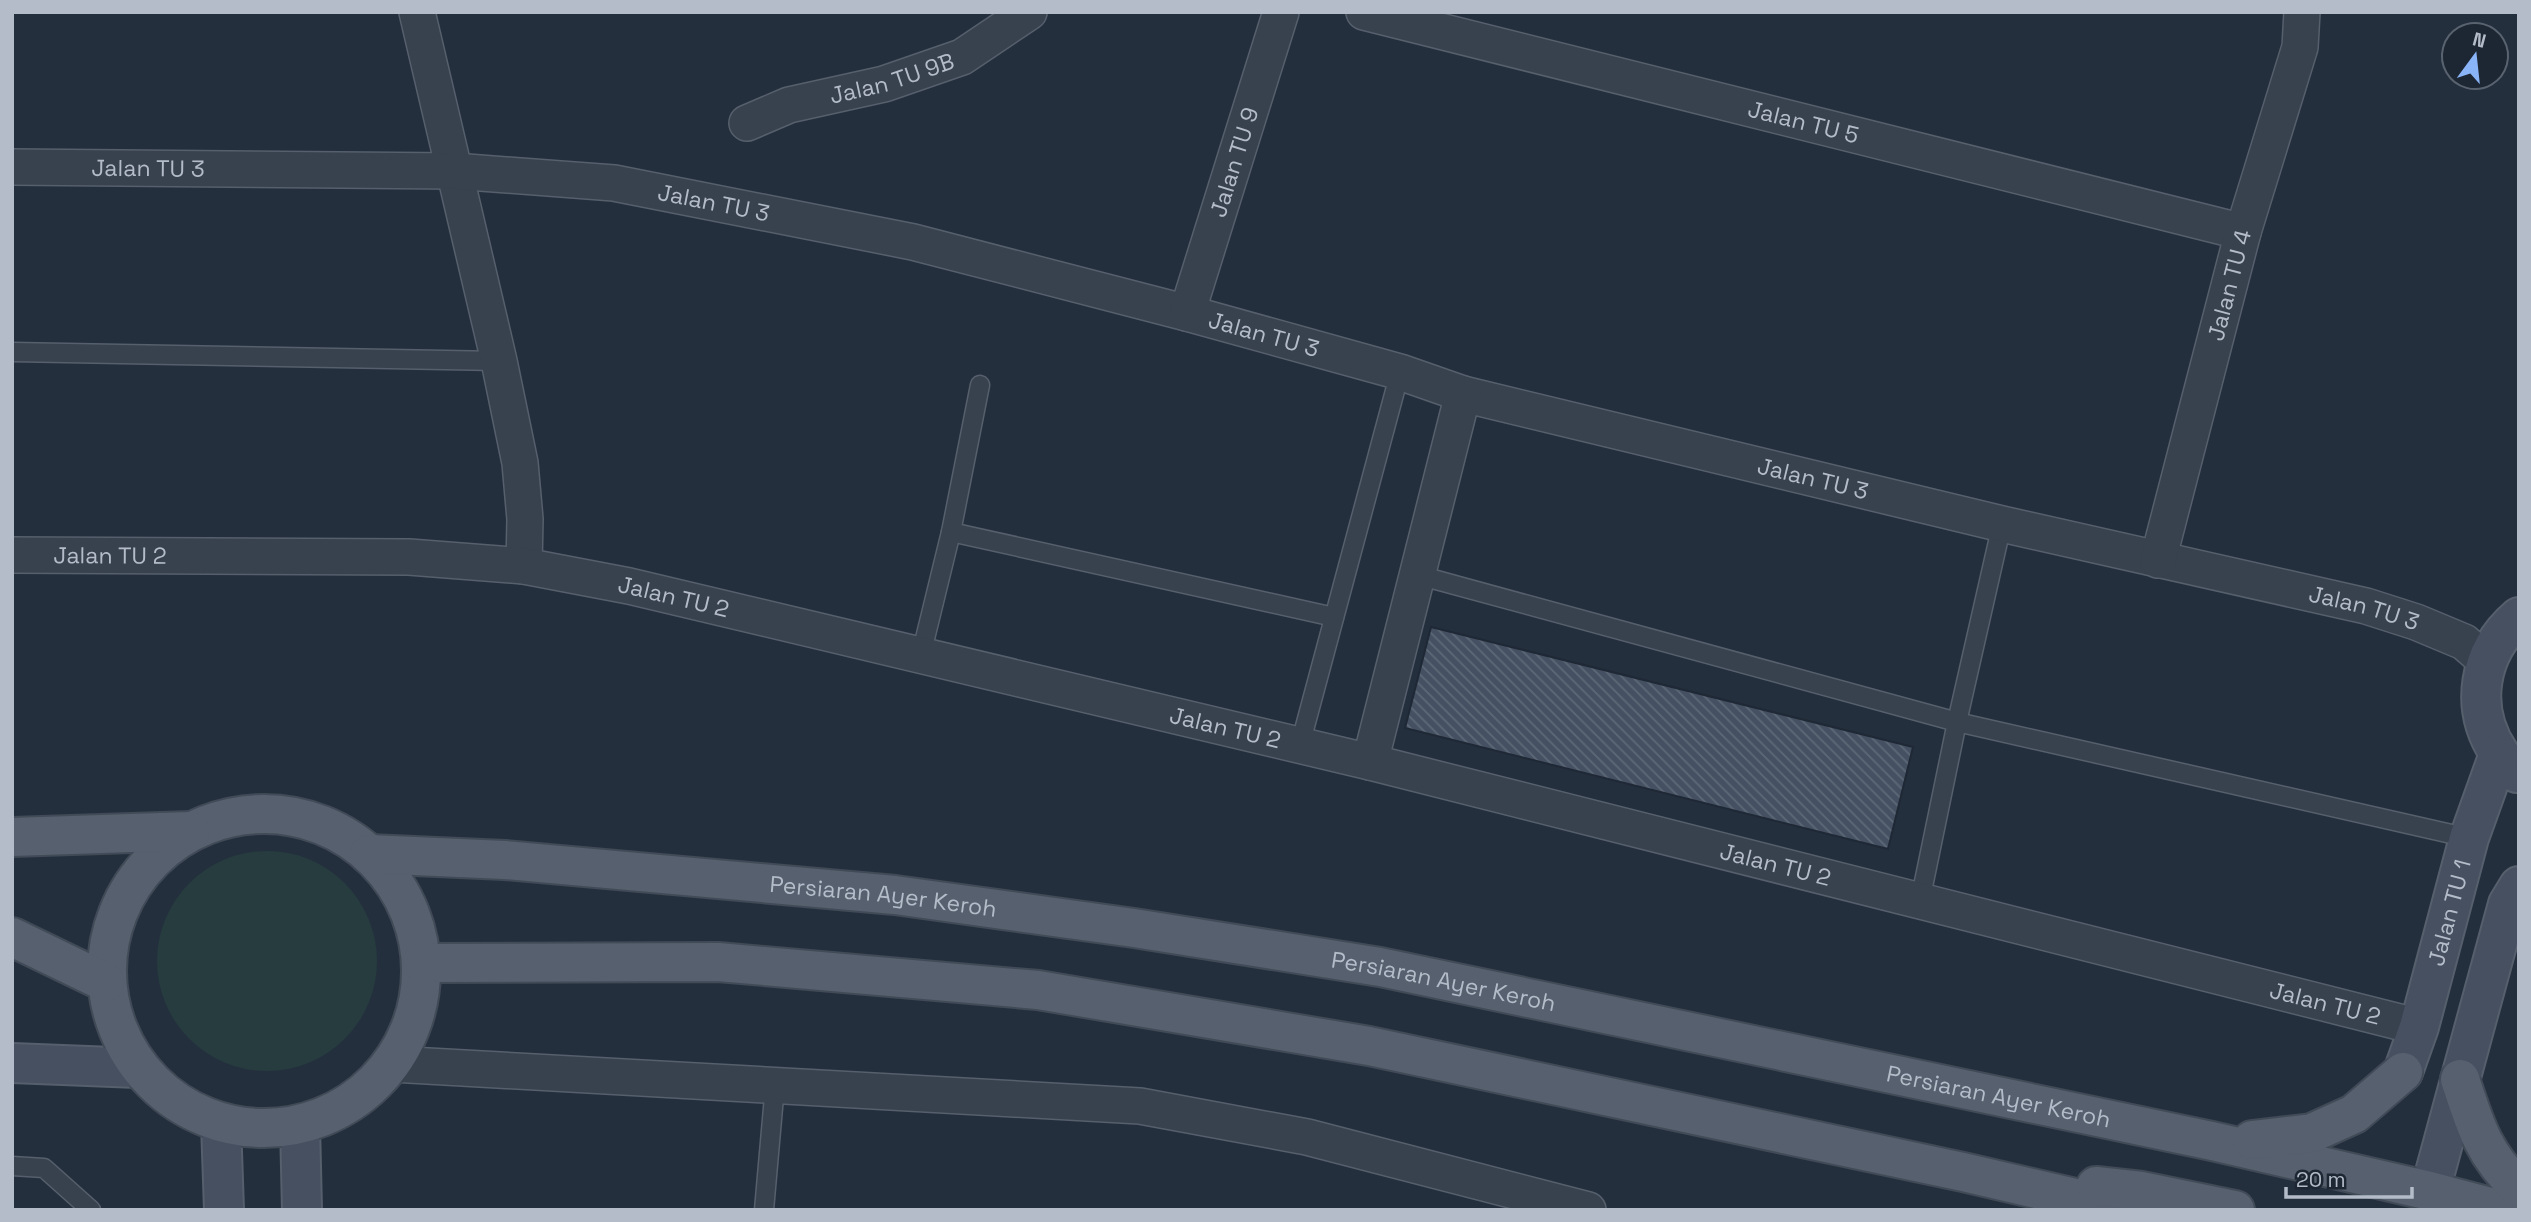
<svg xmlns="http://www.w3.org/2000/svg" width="2531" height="1222" viewBox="0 0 2531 1222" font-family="'Space Grotesk',sans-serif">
<defs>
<pattern id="building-back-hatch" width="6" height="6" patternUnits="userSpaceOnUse" patternTransform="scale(1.75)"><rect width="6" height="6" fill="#455162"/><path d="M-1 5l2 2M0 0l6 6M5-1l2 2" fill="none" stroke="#5d6877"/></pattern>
</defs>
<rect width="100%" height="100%" fill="#242f3e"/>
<!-- green -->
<circle fill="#263c3f" cx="267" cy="961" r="110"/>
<!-- building -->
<polygon fill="url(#building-back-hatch)" stroke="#1f2835" stroke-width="2" points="1431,627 1913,747 1888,849 1405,728"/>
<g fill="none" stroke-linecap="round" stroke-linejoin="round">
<!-- lane casing -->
<g stroke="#565f6c" stroke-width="21">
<g id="lane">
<polyline points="12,352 499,361"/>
<polyline points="980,385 951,532 1334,617"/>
<polyline points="1418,575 1957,722 2469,838"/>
<polyline points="921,655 951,532"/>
<polyline points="1300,745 1400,372"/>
<polyline points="1920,901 1957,722 2002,524"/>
<polyline points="12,1166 44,1168 91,1210"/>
<polyline points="764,1210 775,1085"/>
</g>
</g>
<!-- street casing -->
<g stroke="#565f6c" stroke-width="38">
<g id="street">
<polyline points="417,12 499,361 520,463 525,519 524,566"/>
<path id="s1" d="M1364,12L2243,232"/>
<path id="s2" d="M747,123L789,105L884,84L962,57L1029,12"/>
<path id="s3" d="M12,167L454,171L614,183L913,242L1187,313L1400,372L1463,394L2002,524L2366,606L2416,622L2464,642L2486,661"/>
<path id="s4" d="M1187,313L1281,12"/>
<path id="s5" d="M12,555L409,557L524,566L629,586L1370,762L2419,1027"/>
<path id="s6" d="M2158,560L2243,232L2300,47L2302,12"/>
<polyline points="1370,762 1463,394"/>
<polyline points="392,1064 1140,1106 1307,1137 1588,1210"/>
</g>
</g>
<!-- secondary casing -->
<g stroke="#565f6c" stroke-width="42">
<g id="secondary">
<path d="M2517,773C2511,767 2504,761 2499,753C2469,708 2478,652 2519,617"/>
<polyline points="12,1063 138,1068"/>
<path id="s7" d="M2403,1072L2419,1027L2469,838L2499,754"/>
<polyline points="221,1123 224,1210"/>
<polyline points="300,1125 302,1210"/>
<polyline points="2430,1191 2508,904 2519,886"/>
</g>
</g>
<!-- primary casing -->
<g stroke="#414a57" stroke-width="42">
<g id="primary">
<circle cx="264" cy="971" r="157"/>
<polyline points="12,837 191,831"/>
<path id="s8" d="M369,854L505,860L895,895L1134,928L1380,967L2212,1141L2430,1191L2502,1210"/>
<polyline points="12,937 105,982"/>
<polyline points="422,963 718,962 1038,990 1369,1046 1963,1172 2127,1210"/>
<path d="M2460,1079C2475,1125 2483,1154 2519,1188"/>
<polyline points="2252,1140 2312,1133 2354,1114 2403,1072"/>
<polyline points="2096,1186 2142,1191 2235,1210"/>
</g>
</g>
<!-- lane -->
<use href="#lane" stroke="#38414e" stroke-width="18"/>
<!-- street -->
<use href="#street" stroke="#38414e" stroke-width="35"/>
<!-- secondary -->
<use href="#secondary" stroke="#465061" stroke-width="38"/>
<!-- primary -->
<use href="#primary" stroke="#56606e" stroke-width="38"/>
</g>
<g text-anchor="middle" stroke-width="6" stroke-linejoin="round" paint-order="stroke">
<!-- street labels -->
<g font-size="23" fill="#b4bcc9" stroke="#1d2633">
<text dy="8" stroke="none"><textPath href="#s2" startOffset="152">Jalan TU 9B</textPath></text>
<text dy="8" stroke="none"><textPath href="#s1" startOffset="453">Jalan TU 5</textPath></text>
<text dy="8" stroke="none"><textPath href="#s4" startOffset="158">Jalan TU 9</textPath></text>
<text dy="8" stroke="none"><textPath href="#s3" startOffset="136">Jalan TU 3</textPath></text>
<text dy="8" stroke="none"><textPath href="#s3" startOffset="704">Jalan TU 3</textPath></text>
<text dy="8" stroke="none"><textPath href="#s6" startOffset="284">Jalan TU 4</textPath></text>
<text dy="8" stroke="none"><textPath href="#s3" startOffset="1270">Jalan TU 3</textPath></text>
<text dy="8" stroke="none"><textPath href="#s3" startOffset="1838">Jalan TU 3</textPath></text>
<text dy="8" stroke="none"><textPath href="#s5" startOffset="98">Jalan TU 2</textPath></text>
<text dy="8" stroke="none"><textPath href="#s5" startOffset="665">Jalan TU 2</textPath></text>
<text dy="8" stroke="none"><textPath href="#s3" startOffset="2404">Jalan TU 3</textPath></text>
<text dy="8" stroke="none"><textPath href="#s5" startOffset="1232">Jalan TU 2</textPath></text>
<text dy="8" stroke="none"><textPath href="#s5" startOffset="1799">Jalan TU 2</textPath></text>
<text dy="8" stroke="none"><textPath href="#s8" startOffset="516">Persiaran Ayer Keroh</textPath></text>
<text dy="8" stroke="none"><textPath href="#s7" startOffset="166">Jalan TU 1</textPath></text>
<text dy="8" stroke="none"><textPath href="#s8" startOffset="1083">Persiaran Ayer Keroh</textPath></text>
<text dy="8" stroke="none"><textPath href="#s5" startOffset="2366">Jalan TU 2</textPath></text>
<text dy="8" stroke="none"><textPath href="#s8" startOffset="1650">Persiaran Ayer Keroh</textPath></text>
</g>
</g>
<!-- border -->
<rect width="2531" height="1222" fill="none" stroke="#b4bcc9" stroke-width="28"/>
<!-- north arrow -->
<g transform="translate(2475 56) rotate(15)"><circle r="33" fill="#1d2633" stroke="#59626f" stroke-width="2"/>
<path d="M0-5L12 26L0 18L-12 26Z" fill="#8ab4f8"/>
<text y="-10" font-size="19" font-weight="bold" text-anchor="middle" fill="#b4bcc9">N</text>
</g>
<!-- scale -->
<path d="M2286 1187v10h126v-10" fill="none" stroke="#b4bcc9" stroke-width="3.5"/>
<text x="2296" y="1187" font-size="21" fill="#b4bcc9" stroke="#1d2633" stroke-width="5" paint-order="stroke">20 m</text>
</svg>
